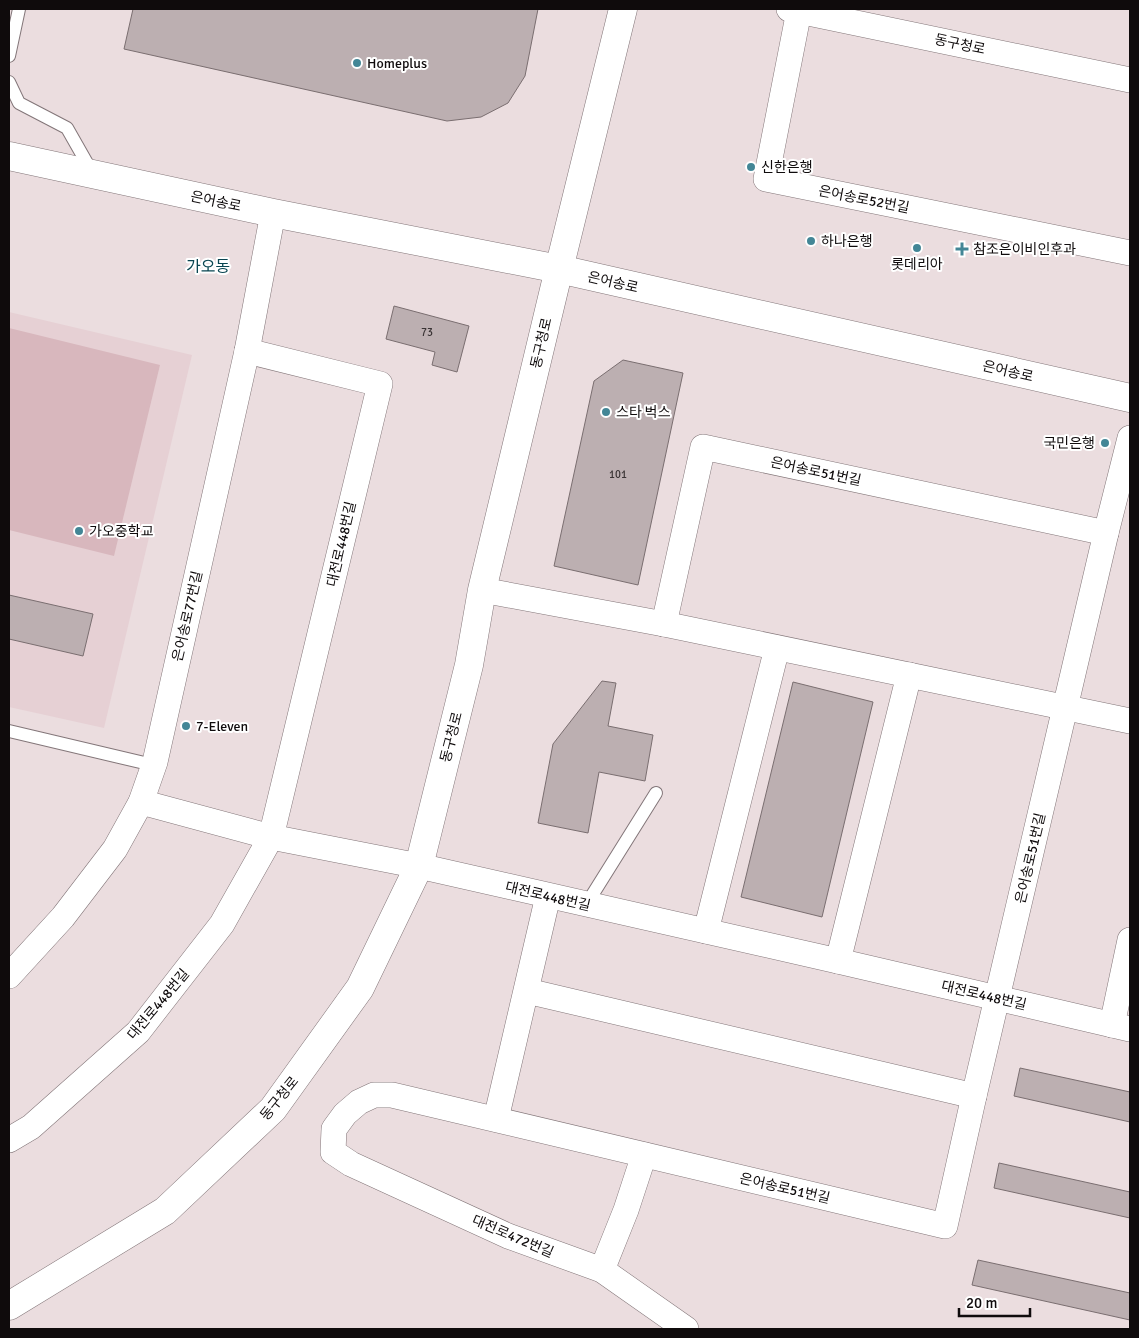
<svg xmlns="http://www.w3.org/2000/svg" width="1139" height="1338" viewBox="0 0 1139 1338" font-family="Signika,'Noto Sans KR',sans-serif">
<rect width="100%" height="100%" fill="#ebdddf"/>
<!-- built -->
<polygon fill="#e6d0d4" points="9,312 192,355 104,728 9,707"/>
<!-- green -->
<polygon fill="#d8b7bd" points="9,328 160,365 114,556 9,530"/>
<!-- building -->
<g fill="#bcafb1" stroke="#7a6e70">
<polygon points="133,9 538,9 525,76 508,103 481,117 447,121 124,49"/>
<polygon points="394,306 469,326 457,372 432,365 435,352 386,339"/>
<polygon points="623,360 683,373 638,585 554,566 594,381"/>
<polygon points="9,595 93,614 83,656 9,639"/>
<polygon points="602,681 616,683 608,726 653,735 645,781 599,772 588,833 538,823 553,744"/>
<polygon points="793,682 873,702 822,917 741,897"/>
<polygon points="1020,1068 1130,1092 1130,1122 1014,1096"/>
<polygon points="999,1163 1130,1192 1130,1218 994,1188"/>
<polygon points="978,1260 1130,1293 1130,1320 972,1285"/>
</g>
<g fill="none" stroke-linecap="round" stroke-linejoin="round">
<!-- lane casing -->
<g stroke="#837679" stroke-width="14">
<g id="lane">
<polyline points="9,56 19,9"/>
<polyline points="9,82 19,103 67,128 92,172"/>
<polyline points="9,731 153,765"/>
<polyline points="586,905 656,793"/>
</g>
</g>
<!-- street casing -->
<g stroke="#837679" stroke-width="26">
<g id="street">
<polyline points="789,9 1130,80"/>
<polyline points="799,11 766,179 1130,253"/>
<polyline points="482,590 664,624 1130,721"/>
<polyline points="664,624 703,447 1106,533"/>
<polyline points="141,802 271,837 419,866 838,961 1130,1029"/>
<polyline points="706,931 777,648"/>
<polyline points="838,961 909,675"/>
<polyline points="9,976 63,917 115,849 141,802 155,762 247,351 273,213"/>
<polyline points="527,991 974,1096"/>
<polyline points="1112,1025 1130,940"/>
<polyline points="496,1119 548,896"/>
<polyline points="9,1140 31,1127 138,1032 222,924 271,837 380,384 247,351"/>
<polyline points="602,1270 626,1210 644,1155"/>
<polyline points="686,1329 602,1270 508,1236 351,1164 333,1152 334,1129 345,1114 359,1102 374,1095 392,1095 945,1226 974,1096 1106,533 1130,438"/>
</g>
</g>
<!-- secondary casing -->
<g stroke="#837679" stroke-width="29">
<g id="secondary">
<polyline points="9,156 273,213 559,269 1130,398"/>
<polyline points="9,1306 165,1211 273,1109 360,988 419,866 469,665 482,590 559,269 623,9"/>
</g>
</g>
<!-- lane -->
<use href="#lane" stroke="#fff" stroke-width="12"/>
<!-- street -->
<use href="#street" stroke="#fff" stroke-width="25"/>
<!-- secondary -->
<use href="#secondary" stroke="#fff" stroke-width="28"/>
</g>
<!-- markers -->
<g fill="#438696" stroke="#fff" stroke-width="2">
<circle cx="357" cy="63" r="5"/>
<circle cx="751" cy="167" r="5"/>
<circle cx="811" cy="241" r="5"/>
<circle cx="917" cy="248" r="5"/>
<path d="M959.5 241.5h5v5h5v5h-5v5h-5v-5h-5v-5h5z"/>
<circle cx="606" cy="412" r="5"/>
<circle cx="1105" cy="443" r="5"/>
<circle cx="79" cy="531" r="5"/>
<circle cx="186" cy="726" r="5"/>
</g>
<g text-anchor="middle" stroke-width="4" stroke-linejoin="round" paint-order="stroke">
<!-- number labels -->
<g font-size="11" fill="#3a3435">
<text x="427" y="336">73</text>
<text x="618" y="478">101</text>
</g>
<!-- street labels -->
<g font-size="14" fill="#0f0b0c" stroke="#fff">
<text transform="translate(960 44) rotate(12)" y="5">동구청로</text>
<text transform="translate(864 199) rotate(11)" y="5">은어송로52번길</text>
<text transform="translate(216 201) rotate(12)" y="5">은어송로</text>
<text transform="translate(613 282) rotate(13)" y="5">은어송로</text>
<text transform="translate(541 343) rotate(-77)" y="5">동구청로</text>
<text transform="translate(1008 371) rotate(13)" y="5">은어송로</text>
<text transform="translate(816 471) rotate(12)" y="5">은어송로51번길</text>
<text transform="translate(341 544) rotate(-77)" y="5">대전로448번길</text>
<text transform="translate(187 616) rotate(-77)" y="5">은어송로77번길</text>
<text transform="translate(451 737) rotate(-76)" y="5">동구청로</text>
<text transform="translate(1030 858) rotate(-77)" y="5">은어송로51번길</text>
<text transform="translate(548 896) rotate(13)" y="5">대전로448번길</text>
<text transform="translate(984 995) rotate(13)" y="5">대전로448번길</text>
<text transform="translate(158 1004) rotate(-50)" y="5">대전로448번길</text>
<text transform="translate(279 1098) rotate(-51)" y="5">동구청로</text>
<text transform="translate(785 1188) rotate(13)" y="5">은어송로51번길</text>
<text transform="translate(513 1236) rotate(23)" y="5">대전로472번길</text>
</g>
<!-- poi labels -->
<g font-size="14" fill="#0f0b0c" stroke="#fff" text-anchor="start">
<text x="367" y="68">Homeplus</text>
<text x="761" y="172">신한은행</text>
<text x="821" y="246">하나은행</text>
<text x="973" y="254">참조은이비인후과</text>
<text x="917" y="269" text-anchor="middle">롯데리아</text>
<text x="616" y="417">스타 벅스</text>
<text x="1095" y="448" text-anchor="end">국민은행</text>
<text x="89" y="536">가오중학교</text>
<text x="196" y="731">7-Eleven</text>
</g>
<!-- quarter labels -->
<g font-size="16" fill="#094551" stroke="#fff">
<text x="208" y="272">가오동</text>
</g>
</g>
<!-- border -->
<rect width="1139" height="1338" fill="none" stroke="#0f0b0c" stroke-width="20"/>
<!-- scale -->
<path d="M959 1308v8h71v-8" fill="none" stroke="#0f0b0c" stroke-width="2.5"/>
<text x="966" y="1308" font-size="15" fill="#0f0b0c" stroke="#ffffff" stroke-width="4" paint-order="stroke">20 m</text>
</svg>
